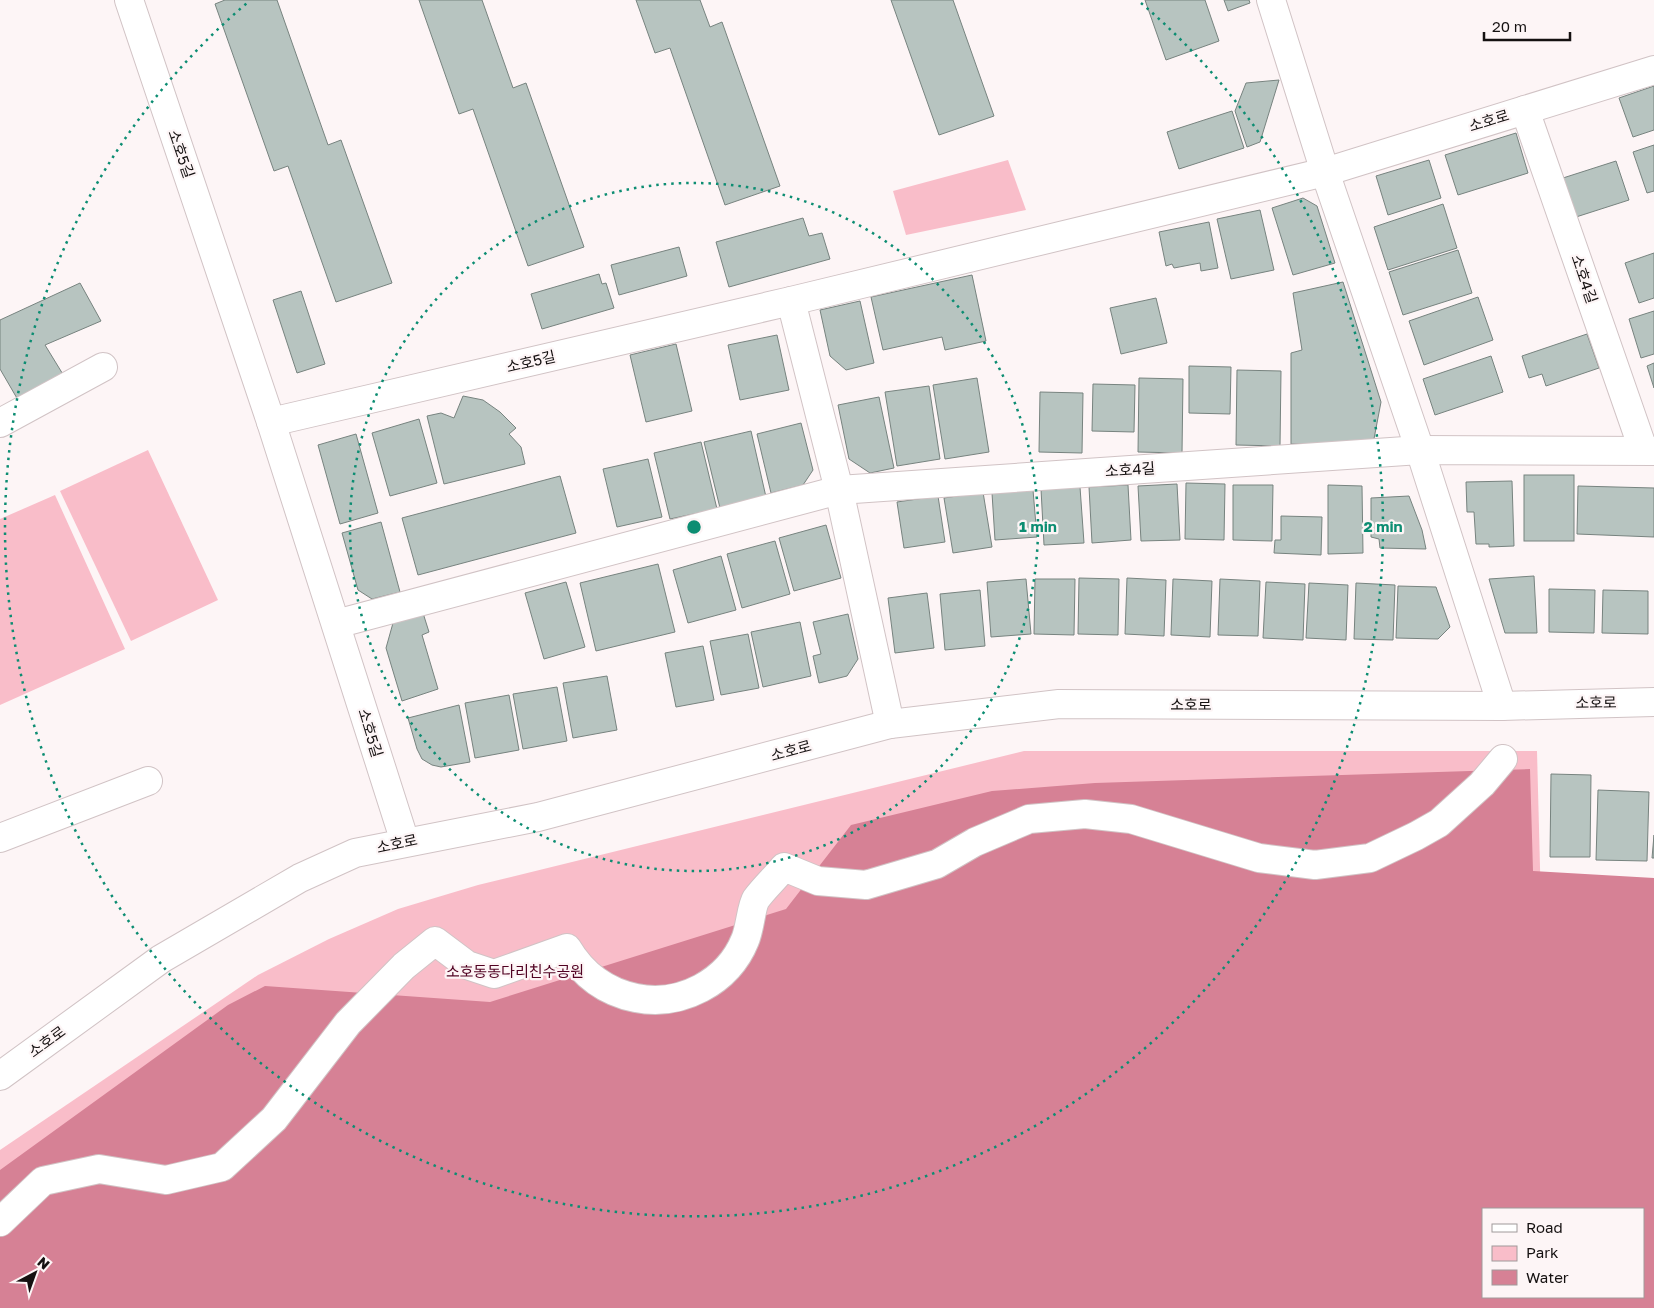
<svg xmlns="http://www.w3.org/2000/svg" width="1654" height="1308" viewBox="0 0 1654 1308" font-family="'Golos Text','Noto Sans KR',sans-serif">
<rect width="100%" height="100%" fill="#fdf5f6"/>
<!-- green -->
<g fill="#f9bdc9">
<polygon points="1008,160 1026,210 906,235 893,191"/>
<polygon points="148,450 218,600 131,641 60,491"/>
<polygon points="55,495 125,649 0,705 0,519"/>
<polygon points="1024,751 1537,751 1541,906 0,1308 0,1150 258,975 329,939 398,909 478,885"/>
</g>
<!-- water -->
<path fill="#d68195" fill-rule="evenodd" d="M1530,769L1533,871L1654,878V1308H0V1170L228,1005L265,986L490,1002L786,909L851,825L992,791L1095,783ZM1483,1209H1643V1297H1483Z"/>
<!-- building -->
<g fill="#b7c4c0" stroke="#77837f">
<polygon points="225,0 277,0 328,145 341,140 392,283 336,302 288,166 274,171 215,4"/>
<polygon points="419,0 482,0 513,88 526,83 584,247 528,266 473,109 459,114"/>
<polygon points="636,0 700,0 710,27 722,22 780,186 725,205 670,48 655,53"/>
<polygon points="891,0 953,0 994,116 939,135"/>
<polygon points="1145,0 1205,0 1219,41 1166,60"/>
<polygon points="1224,0 1249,0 1250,3 1228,11"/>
<polygon points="1279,80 1260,142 1247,147 1235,111 1246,83"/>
<polygon points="1654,86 1654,130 1633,137 1619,98"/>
<polygon points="1232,111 1244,148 1179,169 1167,132"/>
<polygon points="1516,133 1528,173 1458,195 1445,155"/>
<polygon points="1654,145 1654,191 1647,193 1633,152"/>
<polygon points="1429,160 1441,198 1388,215 1376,176"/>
<polygon points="1616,161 1629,200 1576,217 1563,178"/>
<polygon points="1303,198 1317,206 1335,263 1293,275 1272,208"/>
<polygon points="1443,204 1457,248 1388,270 1374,227"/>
<polygon points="1260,210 1274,270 1231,279 1217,219"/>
<polygon points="803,218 809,236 822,233 830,259 729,287 716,242"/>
<polygon points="1209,222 1218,268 1201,271 1200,263 1174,268 1172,264 1166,266 1159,232"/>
<polygon points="679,247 687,276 619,295 611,265"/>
<polygon points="1458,250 1472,293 1403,315 1389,272"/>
<polygon points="1654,253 1654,298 1639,303 1625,263"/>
<polygon points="599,274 602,284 606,283 614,308 542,329 531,294"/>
<polygon points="972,275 986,341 945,350 942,337 883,350 871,297"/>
<polygon points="1343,282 1381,402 1373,444 1291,444 1291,353 1302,350 1293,293"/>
<polygon points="80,283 101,321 45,345 64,376 18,400 0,369 0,320"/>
<polygon points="301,291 325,364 297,373 273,300"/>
<polygon points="1478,297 1493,340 1424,365 1409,321"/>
<polygon points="1156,298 1167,343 1121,354 1110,308"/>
<polygon points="860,301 874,363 846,370 830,356 820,310"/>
<polygon points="1654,311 1654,354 1641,358 1629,319"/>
<polygon points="1587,334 1599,368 1546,386 1542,374 1529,378 1522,356"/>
<polygon points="777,335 789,390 740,400 728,345"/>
<polygon points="676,344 692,411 646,422 630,355"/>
<polygon points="1491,356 1503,392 1435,415 1423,379"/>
<polygon points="1654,363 1654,388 1647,366"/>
<polygon points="1189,366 1231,367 1230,414 1189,413"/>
<polygon points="1237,370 1281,371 1280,446 1236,445"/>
<polygon points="977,378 989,452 945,459 933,385"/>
<polygon points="1139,378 1183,379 1182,453 1138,452"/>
<polygon points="1093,384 1135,385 1134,432 1092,431"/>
<polygon points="929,386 940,459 897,466 885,392"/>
<polygon points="1040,392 1083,393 1082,453 1039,452"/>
<polygon points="463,396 483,400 500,412 516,428 509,434 521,447 525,464 444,484 427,416 441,413 454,418"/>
<polygon points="879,397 894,468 870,473 849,459 838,405"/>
<polygon points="419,419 437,483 390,496 372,433"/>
<polygon points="801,423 813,470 803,485 771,493 757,434"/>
<polygon points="751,431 766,497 720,508 704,442"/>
<polygon points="356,434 378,513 340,524 318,445"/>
<polygon points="701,442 717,509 670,519 654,453"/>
<polygon points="648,459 662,517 617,527 603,469"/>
<rect x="1524" y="475" width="50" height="66"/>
<polygon points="560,476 576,533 418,575 402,518"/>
<polygon points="1512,481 1514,546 1489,547 1489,544 1476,544 1474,512 1467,512 1466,482"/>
<polygon points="1186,483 1225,484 1224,540 1185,539"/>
<polygon points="1177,484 1180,540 1141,541 1138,486"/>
<polygon points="1128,485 1131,540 1092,543 1089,487"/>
<polygon points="1233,485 1273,485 1272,541 1233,540"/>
<polygon points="1328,485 1362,486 1363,553 1328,554"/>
<polygon points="1578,486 1654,488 1654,537 1577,534"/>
<polygon points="1080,487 1084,543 1044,545 1041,489"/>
<polygon points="1033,490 1037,537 995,540 992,493"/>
<polygon points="983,492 992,547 953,553 944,498"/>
<polygon points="938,496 945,542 904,548 897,502"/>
<polygon points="1409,496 1422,530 1426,549 1380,548 1379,539 1371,537 1371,498"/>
<polygon points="1281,516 1322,517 1321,555 1274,553 1275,540 1281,540"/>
<polygon points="381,522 400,592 372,599 358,590 342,533"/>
<polygon points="826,525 841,578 794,591 779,538"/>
<polygon points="775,541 790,594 742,608 727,554"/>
<polygon points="721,556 736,610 688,623 673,570"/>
<polygon points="658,564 675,632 596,651 580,583"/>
<polygon points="1534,576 1537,633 1505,633 1489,579"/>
<polygon points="1079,578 1119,579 1118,635 1078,634"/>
<polygon points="1127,578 1166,580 1164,636 1125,634"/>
<polygon points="1026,579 1031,634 991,637 987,582"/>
<polygon points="1035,579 1075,579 1074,635 1034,634"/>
<polygon points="1173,579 1212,581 1210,637 1171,635"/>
<polygon points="1220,579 1260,581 1258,636 1218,635"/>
<polygon points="566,582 585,647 544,659 525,593"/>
<polygon points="1266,582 1305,584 1303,640 1263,638"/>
<polygon points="1309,583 1348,585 1346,640 1306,638"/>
<polygon points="1356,583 1395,585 1393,640 1354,639"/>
<polygon points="1398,586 1436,587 1450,627 1438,639 1396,638"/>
<polygon points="1549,589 1595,590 1594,633 1549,632"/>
<polygon points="980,590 985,646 945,650 940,594"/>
<polygon points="1603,590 1648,591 1648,634 1602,633"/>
<polygon points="927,593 934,648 895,653 888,598"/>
<polygon points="423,613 429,632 422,635 438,689 402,701 386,648 393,623"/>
<polygon points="848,614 858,659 847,676 819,683 813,656 821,654 813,622"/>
<polygon points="800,622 811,676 763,687 751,632"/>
<polygon points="748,634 759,688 721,695 710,641"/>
<polygon points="703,646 714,700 676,707 665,653"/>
<polygon points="607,676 617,730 573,738 563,683"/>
<polygon points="557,687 567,741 523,749 513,694"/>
<polygon points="509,695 519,750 475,758 465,703"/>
<polygon points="459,705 470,762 441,767 432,765 422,759 417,749 408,718"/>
<polygon points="1551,774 1591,775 1590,857 1550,857"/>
<polygon points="1598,790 1649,792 1647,861 1596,860"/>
<polygon points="1654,835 1654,858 1652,858"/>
</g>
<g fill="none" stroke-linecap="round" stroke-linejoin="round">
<!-- minor casing -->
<g stroke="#d1c3c5" stroke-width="30">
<g id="minor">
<polyline points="129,0 271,422 405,842"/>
<polyline points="1271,0 1325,172 1420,450 1502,706"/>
<polyline points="1525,110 1643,449"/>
<polyline points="791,301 839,490 890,724"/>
<polyline points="271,422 791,301 1325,172 1654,70"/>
<polyline points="0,423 103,367"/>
<polyline points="336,624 839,490 1420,450 1654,451"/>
<polyline points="0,838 148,781"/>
<polyline points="0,1076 161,959 300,878 355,853 538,817 890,724 1059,704 1502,706 1654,702"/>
<path d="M0,1222L43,1181L99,1169L166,1180L222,1167L274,1119L348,1023L404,966L435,941L467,965L494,974L567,948C583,975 606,992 636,998C681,1007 728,982 745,940C750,929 751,907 756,899C764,888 775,878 784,867L818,881L866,885L937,864L975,842L1029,819L1085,814L1131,819L1259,858L1315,865L1370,858L1416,836L1439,823L1482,784L1503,759"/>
</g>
</g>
<!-- minor -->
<use href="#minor" stroke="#fff" stroke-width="28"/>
</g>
<!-- distance rings -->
<g fill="none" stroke="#0c8d72" stroke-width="2.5" stroke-dasharray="2.5 5">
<circle cx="694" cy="527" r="344"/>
<path d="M1141 3A689 689 0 1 1 247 3"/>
</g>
<g text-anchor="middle" stroke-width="4.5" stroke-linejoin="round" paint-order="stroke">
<!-- street labels -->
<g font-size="15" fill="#151111" stroke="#fdf5f6">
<text transform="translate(1489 121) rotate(-17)" y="5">소호로</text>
<text transform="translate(181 154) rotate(71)" y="5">소호5길</text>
<text transform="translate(1584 279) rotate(71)" y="5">소호4길</text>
<text transform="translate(531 362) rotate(-13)" y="5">소호5길</text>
<text transform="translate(1130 470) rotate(-4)" y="5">소호4길</text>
<text transform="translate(1596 703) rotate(-1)" y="5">소호로</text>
<text x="1191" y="710">소호로</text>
<text transform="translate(370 733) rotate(73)" y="5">소호5길</text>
<text transform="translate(791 751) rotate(-15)" y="5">소호로</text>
<text transform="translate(397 844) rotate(-12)" y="5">소호로</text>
<text transform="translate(47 1042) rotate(-36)" y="5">소호로</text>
</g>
<!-- park labels -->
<g font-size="15" fill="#500222" stroke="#fdf5f6">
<text x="515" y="977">소호동동다리친수공원</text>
</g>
</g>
<circle cx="694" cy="527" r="8" fill="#0c8d72" stroke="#fdf5f6" stroke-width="2.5"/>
<g font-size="15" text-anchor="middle" font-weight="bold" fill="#0c8d72" stroke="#fdf5f6" stroke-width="4.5" stroke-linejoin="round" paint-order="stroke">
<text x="1038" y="532">1 min</text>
<text x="1383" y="532">2 min</text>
</g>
<!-- legend -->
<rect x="1482" y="1208" width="162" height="90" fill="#fdf5f6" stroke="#a09a9a"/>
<rect x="1492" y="1224" width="25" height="8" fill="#ffffff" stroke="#a09a9a"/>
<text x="1526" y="1233" font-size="15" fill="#151111">Road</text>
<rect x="1492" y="1246" width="25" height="15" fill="#f9bdc9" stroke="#a09a9a"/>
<text x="1526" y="1258" font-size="15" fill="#151111">Park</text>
<rect x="1492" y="1270" width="25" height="15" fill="#d68195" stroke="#a09a9a"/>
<text x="1526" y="1283" font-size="15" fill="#151111">Water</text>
<!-- north arrow -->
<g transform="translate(35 1273) rotate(41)" stroke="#fdf5f6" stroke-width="4" paint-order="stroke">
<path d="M0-4L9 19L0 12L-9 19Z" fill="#151111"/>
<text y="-8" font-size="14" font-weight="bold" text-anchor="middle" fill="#151111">N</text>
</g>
<!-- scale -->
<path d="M1484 32v8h86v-8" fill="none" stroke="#151111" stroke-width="2.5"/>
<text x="1492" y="32" font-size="15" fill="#151111" stroke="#fdf5f6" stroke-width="4" paint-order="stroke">20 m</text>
</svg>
